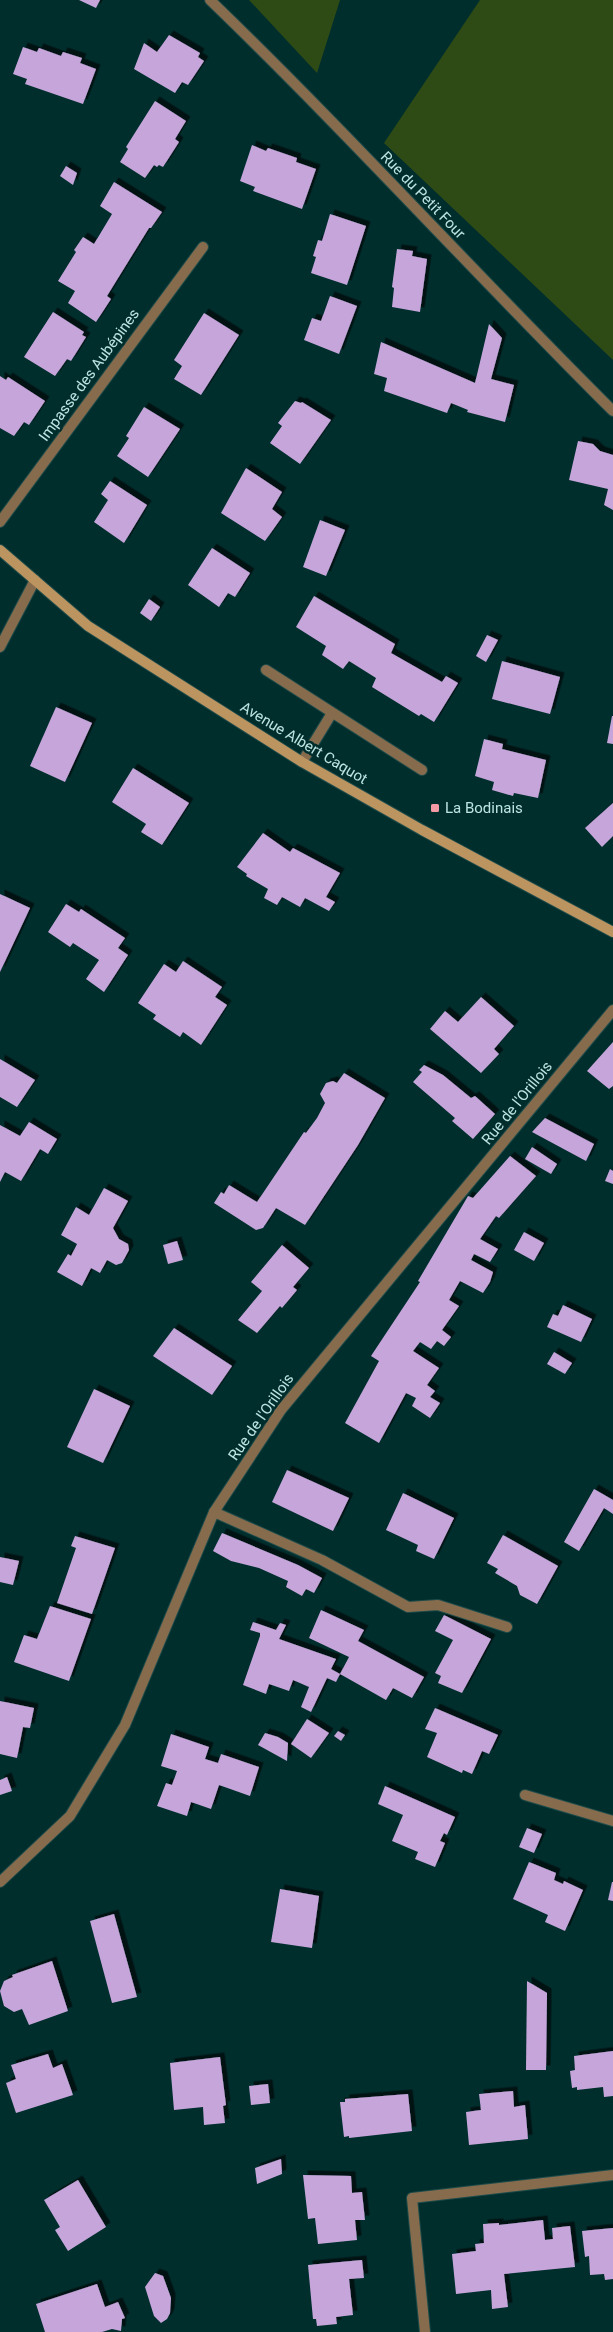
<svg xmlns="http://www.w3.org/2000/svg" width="613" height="2332" viewBox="0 0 613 2332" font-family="Roboto,sans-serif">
<defs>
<filter id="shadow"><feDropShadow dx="4.5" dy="-4.5" stdDeviation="0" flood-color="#0009"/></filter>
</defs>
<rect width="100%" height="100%" fill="#002e2d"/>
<!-- green -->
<g fill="#2f4b15">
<polygon points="249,0 340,0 317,73"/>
<polygon points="480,0 613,0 613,360 384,143"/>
</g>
<!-- building -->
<g fill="#c6a6da" filter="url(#shadow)">
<polygon points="79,0 100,0 96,8"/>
<polygon points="169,35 200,53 198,57 204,61 188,85 182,82 175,93 134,69 144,43 157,52"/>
<polygon points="23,47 37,52 39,48 61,56 63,52 82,58 80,63 96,69 83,104 25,84 27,79 13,74"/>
<polygon points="155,101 186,121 175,139 179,142 163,167 159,165 157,167 154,165 145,178 120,162 128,149 126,147"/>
<polygon points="252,145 266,151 268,148 297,158 296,162 316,169 302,209 253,191 255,187 240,181"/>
<polygon points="66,166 77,173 73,185 60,176"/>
<polygon points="114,182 162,212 151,228 149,228 107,296 111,299 96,322 68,303 75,291 58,281 76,252 74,250 83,237 94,244 112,214 100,206"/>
<polygon points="330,214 366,226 347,285 311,273 316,257 313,256 318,240 322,241"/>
<polygon points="397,249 413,251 412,256 427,259 420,312 392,307 394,288 392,287"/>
<polygon points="330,296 357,306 339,354 304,340 312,318 321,321"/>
<polygon points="53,312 84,332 82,335 86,337 71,361 67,359 55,376 24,357"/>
<polygon points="204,313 239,335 201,395 174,379 182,366 174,360"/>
<polygon points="489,324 502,338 491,379 514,385 505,422 467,412 468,410 451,403 447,413 384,391 387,378 374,374 381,342 475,383"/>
<polygon points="0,376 6,380 8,377 45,401 29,425 24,422 14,436 0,428"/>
<polygon points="295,401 301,403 302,402 331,420 300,464 270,443 282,426 278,423"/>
<polygon points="144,407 180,429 148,477 117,456 129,438 126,436"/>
<polygon points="578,441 593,444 600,451 613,455 613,510 604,505 608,489 569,480"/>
<polygon points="246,468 282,492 272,509 282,517 265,541 221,513"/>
<polygon points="110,481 147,505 124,543 94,522 108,500 101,494"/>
<polygon points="320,520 345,530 326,576 303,567"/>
<polygon points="212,548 250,573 235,597 228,593 219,607 188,585"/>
<polygon points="314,596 395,644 391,653 442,682 446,676 458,683 434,722 421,714 419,716 372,687 376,678 349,661 343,669 322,655 326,646 296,627"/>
<polygon points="149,599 160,607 151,621 140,613"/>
<polygon points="487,635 498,640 486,662 476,656"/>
<polygon points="502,661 560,677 550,714 492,699"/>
<polygon points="56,707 92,723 65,782 30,766"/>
<polygon points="612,716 613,716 613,744 607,743"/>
<polygon points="484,739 503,744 502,749 546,760 538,798 514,793 513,796 492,790 494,782 475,776"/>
<polygon points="133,768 189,803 162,845 141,832 146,824 112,802"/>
<polygon points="613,803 613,836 602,847 585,828"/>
<polygon points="263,833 290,852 293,848 340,873 326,897 335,902 329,911 305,898 300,907 282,897 277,905 264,898 268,889 246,876 247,874 237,867"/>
<polygon points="0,894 30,908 0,972"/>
<polygon points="66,904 79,912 81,909 125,938 118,948 128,955 104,992 86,979 99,960 73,943 70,947 48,932"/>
<polygon points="183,961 222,987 215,997 227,1005 201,1045 183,1032 180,1037 153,1019 156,1015 138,1003 164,964 176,972"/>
<polygon points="481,997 514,1026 494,1049 499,1054 481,1073 430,1029 445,1011 458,1022"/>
<polygon points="613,1042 613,1086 609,1089 587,1071"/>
<polygon points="0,1059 35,1080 17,1107 0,1097"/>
<polygon points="424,1065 443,1075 471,1098 475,1096 495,1114 473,1139 452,1121 455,1118 413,1082 422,1072 419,1070"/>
<polygon points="344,1073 385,1098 358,1145 305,1225 276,1208 263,1228 256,1230 214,1203 221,1192 224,1194 229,1185 257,1202 304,1132 306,1133 317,1118 325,1103 320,1094 326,1083 333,1081 337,1083"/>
<polygon points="545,1118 594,1144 586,1161 532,1132"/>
<polygon points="29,1122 57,1139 48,1154 40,1149 21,1181 5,1172 0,1182 0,1125 20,1136"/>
<polygon points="532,1147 557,1164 551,1174 525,1159"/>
<polygon points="510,1156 536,1176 499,1218 496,1216 480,1239 498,1249 490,1262 474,1254 471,1260 493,1272 490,1282 483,1293 460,1281 449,1300 459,1306 442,1330 451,1337 444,1346 437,1341 431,1349 420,1342 413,1351 439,1368 427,1385 435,1391 430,1397 440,1403 430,1418 412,1406 416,1398 406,1393 379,1443 345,1423 379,1361 371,1356 420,1282 418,1281 468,1196 473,1198"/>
<polygon points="610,1169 613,1171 613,1184 605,1181"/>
<polygon points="104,1188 128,1201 113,1228 119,1239 128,1244 129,1250 122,1263 116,1265 107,1260 100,1273 91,1268 82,1286 57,1272 68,1254 71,1256 77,1244 61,1235 76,1207 89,1215"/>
<polygon points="524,1232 544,1243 534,1261 514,1250"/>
<polygon points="177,1241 183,1260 168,1264 163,1245"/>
<polygon points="282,1245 309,1268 293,1287 297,1290 282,1308 280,1306 257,1333 238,1320 262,1291 251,1282"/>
<polygon points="563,1305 592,1319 581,1342 547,1327 553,1314 558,1316"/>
<polygon points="174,1328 232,1366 212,1395 153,1356"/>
<polygon points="554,1352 572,1363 565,1374 547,1364"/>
<polygon points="94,1389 130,1406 103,1463 67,1447"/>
<polygon points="287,1470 349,1498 333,1531 272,1502"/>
<polygon points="594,1489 613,1500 613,1514 604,1508 579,1551 564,1542"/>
<polygon points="403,1493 454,1518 434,1559 416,1551 418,1545 386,1530"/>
<polygon points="222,1533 298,1565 322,1578 314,1593 306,1589 302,1596 286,1587 288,1581 259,1568 231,1561 213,1551"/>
<polygon points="503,1535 558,1566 537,1604 520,1595 517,1586 495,1573 498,1569 487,1563"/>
<polygon points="75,1536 115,1548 92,1614 57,1603 76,1548 71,1546"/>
<polygon points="0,1557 19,1561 13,1585 0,1582"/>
<polygon points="50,1606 91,1619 69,1681 14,1662 24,1635 37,1639"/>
<polygon points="321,1610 364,1630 358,1641 424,1677 412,1698 393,1688 386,1700 340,1674 349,1657 309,1638"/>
<polygon points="444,1615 491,1639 462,1693 438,1683 441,1676 435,1673 453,1640 435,1631"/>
<polygon points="253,1622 276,1630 280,1623 286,1625 279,1639 336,1659 331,1669 340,1674 336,1682 327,1678 311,1712 301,1707 309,1687 293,1680 289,1691 269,1684 266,1694 243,1685 260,1636 260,1633 250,1630"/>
<polygon points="0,1701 34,1708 30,1728 23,1727 17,1758 0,1754"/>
<polygon points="435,1708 498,1735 489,1754 482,1751 472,1774 463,1770 462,1773 427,1757 437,1733 425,1729"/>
<polygon points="307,1719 329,1733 311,1758 291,1744"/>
<polygon points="338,1731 345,1735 341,1741 334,1736"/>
<polygon points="265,1733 278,1737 288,1743 287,1761 258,1745"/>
<polygon points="171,1734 209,1747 205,1759 218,1763 221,1754 259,1767 250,1796 219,1785 211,1809 191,1802 187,1816 157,1806 166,1783 172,1785 177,1771 161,1766"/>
<polygon points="7,1777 12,1791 0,1795 0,1780"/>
<polygon points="385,1786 455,1817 447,1835 444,1833 440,1841 445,1843 435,1867 415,1859 418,1852 392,1841 403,1815 378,1804"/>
<polygon points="527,1828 542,1834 534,1853 519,1847"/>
<polygon points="529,1862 556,1873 554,1880 563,1884 564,1881 583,1890 565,1931 545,1922 548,1915 513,1899"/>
<polygon points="612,1882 613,1882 613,1901 608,1900"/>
<polygon points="280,1889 319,1896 312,1948 271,1942"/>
<polygon points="114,1914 137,1997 112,2003 90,1921"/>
<polygon points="52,1961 68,2011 29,2025 22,2009 14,2012 4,2006 0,1991 4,1981 13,1977 12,1975"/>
<polygon points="527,1981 547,1993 546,2070 526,2070"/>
<polygon points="613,2051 613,2096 604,2097 603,2087 577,2090 577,2087 572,2088 570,2071 575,2070 574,2056"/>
<polygon points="48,2054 53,2068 62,2064 73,2095 16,2113 6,2083 16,2079 11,2065"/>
<polygon points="220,2057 226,2105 223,2106 225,2123 204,2125 203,2107 174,2110 170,2063"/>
<polygon points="268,2084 270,2103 251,2105 249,2086"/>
<polygon points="513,2091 514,2107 525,2105 528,2139 469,2145 466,2112 481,2110 479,2094"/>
<polygon points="408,2094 412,2131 349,2138 349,2136 344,2137 340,2102 345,2102 345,2099"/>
<polygon points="281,2159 282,2174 257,2184 255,2168"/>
<polygon points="303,2175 351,2176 352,2193 362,2192 365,2220 355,2220 357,2240 318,2244 315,2218 308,2219"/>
<polygon points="78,2180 106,2227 68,2251 55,2230 60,2227 44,2200"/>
<polygon points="543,2220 545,2240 553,2239 552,2228 570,2226 575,2267 504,2274 508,2307 492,2309 491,2290 456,2294 452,2254 476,2251 475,2244 484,2243 483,2224 499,2223 499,2225"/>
<polygon points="613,2228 613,2279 605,2280 604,2274 590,2275 589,2256 585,2257 582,2231"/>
<polygon points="362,2260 364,2278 349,2279 353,2315 336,2317 337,2324 317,2326 316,2319 313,2319 308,2265"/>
<polygon points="155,2273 163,2276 171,2298 170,2313 167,2319 161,2323 154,2316 145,2287"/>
<polygon points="97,2284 105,2307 118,2302 125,2318 122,2319 121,2331 112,2329 102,2332 45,2332 36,2304"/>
</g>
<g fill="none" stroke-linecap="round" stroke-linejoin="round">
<!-- street casing -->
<g stroke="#1e4b4a" stroke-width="12">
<g id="street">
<path d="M210,0C348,133 477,276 613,411"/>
<polyline points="0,522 203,247"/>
<polyline points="0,647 35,580"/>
<polyline points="266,670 422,770"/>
<polyline points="302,762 332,713"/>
<polyline points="214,1512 322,1560 408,1607 438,1605 507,1627"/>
<polyline points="525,1795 613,1821"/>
<polyline points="0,1882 70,1816 125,1725 214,1512 281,1410 613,1010"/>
<polyline points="425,2332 412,2198 613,2175"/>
</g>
</g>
<!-- secondary casing -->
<g stroke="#1e4b4a" stroke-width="12">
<polyline id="secondary" points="0,550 88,626 302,762 422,830 613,932"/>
</g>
<!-- street -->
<use href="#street" stroke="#866c4d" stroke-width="10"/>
<!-- secondary -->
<use href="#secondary" stroke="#bc9460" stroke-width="10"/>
</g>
<!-- markers -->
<rect fill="#f49aa4" stroke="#002e2d" stroke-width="2" x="430" y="803" width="10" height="10" rx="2.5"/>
<g text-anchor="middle" stroke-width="5" stroke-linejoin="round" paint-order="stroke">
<!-- street labels -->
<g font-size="15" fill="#bde4e2" stroke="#002e2d">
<text transform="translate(423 195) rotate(46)" y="5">Rue du Petit Four</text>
<text transform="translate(89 375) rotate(-54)" y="5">Impasse des Aubépines</text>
<text transform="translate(304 743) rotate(31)" y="5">Avenue Albert Caquot</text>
<text transform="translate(517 1103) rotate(-51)" y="5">Rue de l'Orillois</text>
<text transform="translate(261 1417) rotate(-55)" y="5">Rue de l'Orillois</text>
</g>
<!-- poi labels -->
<g font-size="15" fill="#bde4e2" stroke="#002e2d" text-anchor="start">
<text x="445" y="813">La Bodinais</text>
</g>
</g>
</svg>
